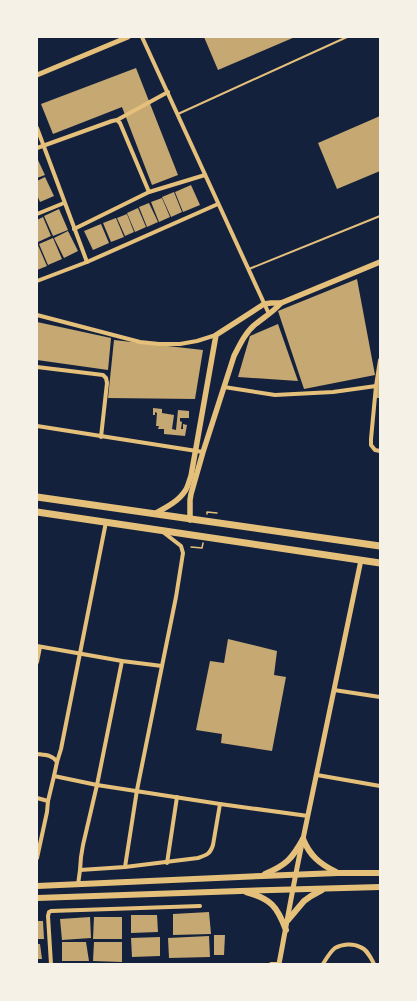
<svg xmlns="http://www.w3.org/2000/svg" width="417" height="1001" viewBox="0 0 417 1001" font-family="'PT Sans Narrow',sans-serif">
<rect width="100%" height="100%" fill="#14213d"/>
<!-- building -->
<g fill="#c6a872">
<polygon points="204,37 295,37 218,70"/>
<polygon points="136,68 178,175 152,185 122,107 53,134 41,104"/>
<polygon points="380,116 380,171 337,189 318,143"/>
<polygon points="37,158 45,175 37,178"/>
<polygon points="45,177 54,196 40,202 37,195 37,181"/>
<polygon points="191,185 200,205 183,212 175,192"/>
<polygon points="174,192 182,212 171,217 162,197"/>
<polygon points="162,198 170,217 159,222 151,202"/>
<polygon points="149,203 158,222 147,227 139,207"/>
<polygon points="138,208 146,227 135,232 127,213"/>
<polygon points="59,209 68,230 53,236 44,216"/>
<polygon points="127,214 134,232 125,236 117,218"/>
<polygon points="43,217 51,236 38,242 37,238 37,220"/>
<polygon points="116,218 124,237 111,242 103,223"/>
<polygon points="101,224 109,243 93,250 84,231"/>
<polygon points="68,231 78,251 64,258 54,238"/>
<polygon points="53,238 62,259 48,265 39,244"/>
<polygon points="37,243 47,266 37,270"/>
<polygon points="357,279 375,375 304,389 278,311"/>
<polygon points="37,322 111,338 108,370 37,360"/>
<polygon points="278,324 298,381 238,377 250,336"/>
<polygon points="114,340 203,350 195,399 108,398"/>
<polygon points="380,373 380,398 375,398"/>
<polygon points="153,408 162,409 162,413 174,415 172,429 176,430 178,410 189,411 189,418 180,418 180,421 182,422 181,429 183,429 183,424 187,425 185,436 164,434 164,429 158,429 159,426 156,426 157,413 155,412 155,415 153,415"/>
<polygon points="228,639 277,651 274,675 286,677 272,751 221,743 222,734 196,730 210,661 224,663"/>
<polygon points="209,912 211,934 173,935 173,914"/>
<polygon points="131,915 157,915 158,932 131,933"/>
<polygon points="90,917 91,938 62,940 60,919"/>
<polygon points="94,917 122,917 122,939 93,939"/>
<polygon points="37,921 43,921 44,939 37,939"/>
<polygon points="214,935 225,935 224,955 214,955"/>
<polygon points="209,936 210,957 169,958 168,938"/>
<polygon points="160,937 160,956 132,957 131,938"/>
<polygon points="62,942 86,942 89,961 62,961"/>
<polygon points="94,942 122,942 122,962 93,961"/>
<polygon points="37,944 40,944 42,959 37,959"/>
</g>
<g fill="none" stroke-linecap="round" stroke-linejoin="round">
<!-- path -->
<g stroke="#e5c07b" stroke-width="1.5">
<polyline points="207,514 207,512 217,513"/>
<polyline points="191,547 202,548 203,543"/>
</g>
<!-- service -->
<g stroke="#e5c07b" stroke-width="2">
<polyline points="178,114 347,37"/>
<polyline points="249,269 380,216"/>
</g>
<!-- minor -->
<g stroke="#e5c07b" stroke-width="4">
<polyline points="142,37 269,314"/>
<polyline points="117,120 168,92"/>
<polyline points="37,128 87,262"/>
<polyline points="37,148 112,121 117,120 120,123 149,192"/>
<polyline points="37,214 64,203"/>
<polyline points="74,229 149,192 205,175"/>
<polyline points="37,281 87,262 218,204"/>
<polyline points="37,315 140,342 159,344 180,344 197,341 216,335"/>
<polyline points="380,360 376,386 371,439 371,445 375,450 380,451"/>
<polyline points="37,367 103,375 106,378 107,383 101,437"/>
<polyline points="224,387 275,395 333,392 376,386"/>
<polyline points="37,426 203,452"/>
<polyline points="37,646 122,661 162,666"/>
<path d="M122,661L97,785L83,845L81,857L80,870L125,867L198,858C207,855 210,854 213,845L220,804"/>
<polyline points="37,662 40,647"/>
<polyline points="334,690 380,697"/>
<path d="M37,754C45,755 53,755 57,762L54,776L97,785L220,804L308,816"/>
<polyline points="57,762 61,749 106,522"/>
<polyline points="317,775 380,786"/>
<polyline points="37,798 48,801 54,776"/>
<polyline points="37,858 47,812 48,801"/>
<polyline points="167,863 177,797"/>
<polyline points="125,867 137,790 162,666 176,597 183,553 181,546 163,532"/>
<polyline points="78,885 80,870"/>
<polyline points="51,964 48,916 49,912 51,911 200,906"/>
<polyline points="271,964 279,964"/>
<path d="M323,964C326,959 330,952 335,948C342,944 353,943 360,947C367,949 371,958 374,964"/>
</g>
<!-- tertiary -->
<g stroke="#e5c07b" stroke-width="5">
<polyline points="37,75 128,37"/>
<path d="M279,964C287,922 294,880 303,839L361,560"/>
</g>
<!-- secondary -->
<g stroke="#e5c07b" stroke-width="5.5">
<path d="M154,514C165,508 178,502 185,491C188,487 189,481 191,476L216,335L264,304L271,303H281L380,262"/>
<path d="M190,520V500L191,494L203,452L234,356C240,344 246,331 257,323C266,316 274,311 281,303"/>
</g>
<!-- primary -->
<g stroke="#e5c07b" stroke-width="6">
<path d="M303,839C310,856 320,864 336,872"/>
<path d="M265,874C286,865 292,859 303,839"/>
<polyline points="37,886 262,876 338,873 380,873"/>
<path d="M246,892C271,899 277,906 286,930"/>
<polyline points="37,898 240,891 380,887"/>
<polyline points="288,920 304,901 311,896 322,890"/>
</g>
<!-- trunk -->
<g stroke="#e5c07b" stroke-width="7">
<polyline points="37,497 380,546"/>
<polyline points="37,512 380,563"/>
</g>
</g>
<!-- border -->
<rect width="417" height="1001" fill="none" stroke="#f6f1e7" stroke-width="76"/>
</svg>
